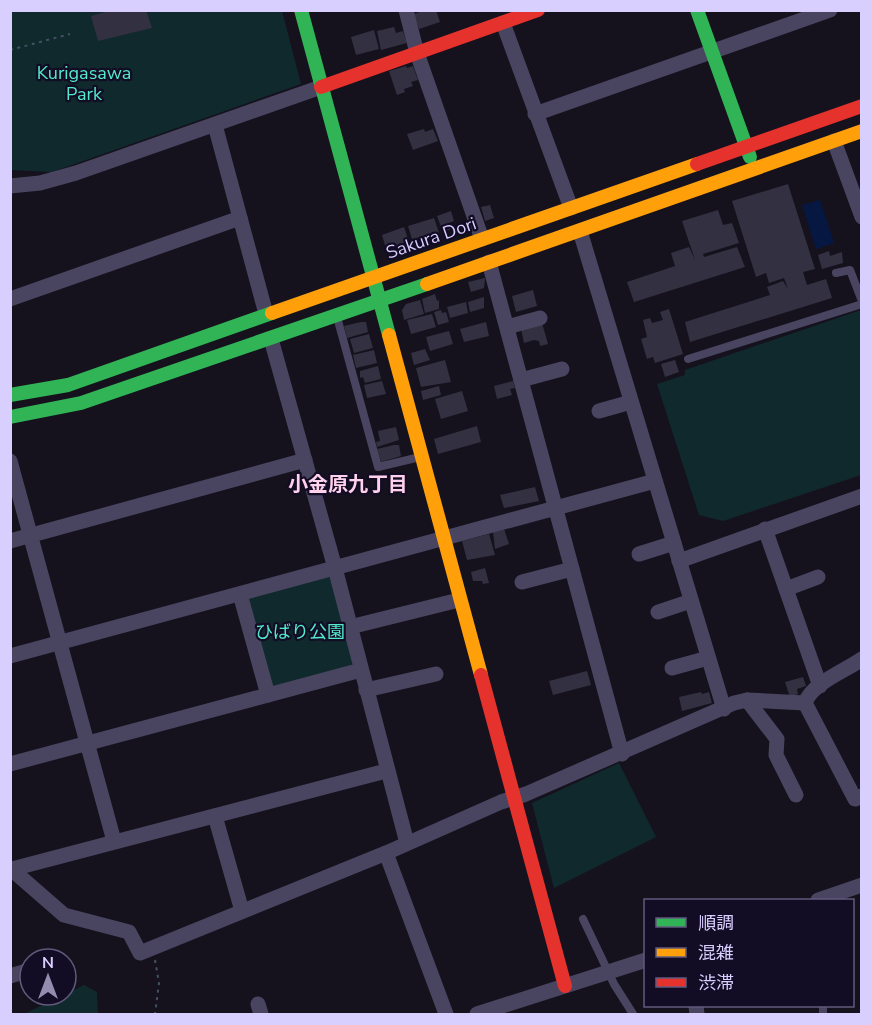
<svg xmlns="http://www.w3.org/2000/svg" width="872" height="1025" viewBox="0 0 872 1025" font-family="'Nunito Sans','Noto Sans JP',sans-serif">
<rect width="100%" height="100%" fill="#15121e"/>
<!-- green -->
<g fill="#10292d">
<polygon points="10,11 282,11 301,84 52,172 11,170"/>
<polygon points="861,310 861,475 723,521 699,515 657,384 685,375 685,370"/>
<polygon points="325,576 331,578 353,661 351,667 273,686 269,684 247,602 249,596"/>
<polygon points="619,763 656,837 554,888 532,803"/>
<polygon points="84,985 97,992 98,1014 24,1014"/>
</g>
<!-- water -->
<polygon fill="#061741" points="820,200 834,243 816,249 802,205"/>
<!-- building -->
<g fill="#333041">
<polygon points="112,10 146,10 152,28 98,41 91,16"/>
<polygon points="425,10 436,10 440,22 419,29 414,14"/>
<polygon points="394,27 396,33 403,31 407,43 381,50 377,31"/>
<polygon points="374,30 379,49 356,55 351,37"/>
<polygon points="406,66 407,68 413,66 418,80 411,82 413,86 404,89 405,92 397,95 389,71"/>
<polygon points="424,129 425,132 433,129 438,141 413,150 407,134"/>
<polygon points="788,184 815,269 803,272 807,285 826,279 832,298 690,342 685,322 770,295 767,287 783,281 788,289 784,278 769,283 766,273 756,277 732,201"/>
<polygon points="490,205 494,218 485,221 481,207"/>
<polygon points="718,210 723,225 732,223 739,243 703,254 704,257 737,247 745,267 634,302 627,282 675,266 671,253 689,247 695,260 682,221"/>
<polygon points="451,211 454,221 449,223 451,229 443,232 437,216"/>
<polygon points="434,218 439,233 412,239 408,226"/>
<polygon points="404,227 409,242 387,252 382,235"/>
<polygon points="829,251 830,256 842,252 843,263 822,269 818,255"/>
<polygon points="485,278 484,288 471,292 468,282"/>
<polygon points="533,290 537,306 516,312 512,296"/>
<polygon points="435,294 437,301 439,300 439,309 425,313 422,299"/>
<polygon points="484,297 484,308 470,312 468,302"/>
<polygon points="420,300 424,314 404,320 402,310 406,304"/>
<polygon points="466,302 468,313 450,318 447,307"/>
<polygon points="669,309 683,354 655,363 653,357 647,359 641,339 647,337 643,320 650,318 652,323 663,320 660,312"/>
<polygon points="441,310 442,313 446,312 449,322 438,325 434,312"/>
<polygon points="432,314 436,327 411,334 407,320"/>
<polygon points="361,322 366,322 368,332 347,338 344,326"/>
<polygon points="486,322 489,336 464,342 460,329"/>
<polygon points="542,323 548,344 540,346 539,341 534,340 524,343 521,329"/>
<polygon points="449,331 453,344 430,351 426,337"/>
<polygon points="369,334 373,348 354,353 350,339"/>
<polygon points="425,349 430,360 414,365 411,353"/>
<polygon points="374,350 377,363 356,368 353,355"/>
<polygon points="445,360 451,382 421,387 416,368"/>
<polygon points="675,360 679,372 665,377 661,364"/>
<polygon points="378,366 381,379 365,383 363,377 360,378 360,371"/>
<polygon points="382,381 386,394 367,398 364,385"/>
<polygon points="513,381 515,388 510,389 512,395 497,399 494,386"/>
<polygon points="439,386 441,395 423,400 421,391"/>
<polygon points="462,391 468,411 441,419 435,399"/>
<polygon points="477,426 481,442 438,454 434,439"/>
<polygon points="396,427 399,440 377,447 376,442 380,441 378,431"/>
<polygon points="394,445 399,445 401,456 381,462 377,449"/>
<polygon points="535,487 539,501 504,508 500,495"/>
<polygon points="504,529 509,544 495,549 493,532"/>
<polygon points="489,534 495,555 467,560 462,541"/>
<polygon points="485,568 489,583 483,584 482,581 473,581 471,572"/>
<polygon points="587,671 591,685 553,695 549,681"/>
<polygon points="803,677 806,686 797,689 798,694 790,697 785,682"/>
<polygon points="701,692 702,694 709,692 712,703 682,711 679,697"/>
</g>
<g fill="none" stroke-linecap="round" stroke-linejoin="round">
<!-- path -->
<g stroke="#435061" stroke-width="2" stroke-dasharray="3 4.5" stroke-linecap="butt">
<polyline points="10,50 70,34"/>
<polyline points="155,960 159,983 155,1014"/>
</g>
<!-- lane -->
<g stroke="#494560" stroke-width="8">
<polyline points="836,273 850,270 862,301"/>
<polyline points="337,317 378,467 420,457"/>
<polyline points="688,359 862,304"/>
<polyline points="583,919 614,984 633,1014"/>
<polyline points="823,1014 823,1006"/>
</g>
<!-- street -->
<g stroke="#494560" stroke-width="15">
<polyline points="406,10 417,53 482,239"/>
<polyline points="503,23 571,208"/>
<polyline points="535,114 830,10"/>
<polyline points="215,125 266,314"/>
<polyline points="834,141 862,217"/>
<polyline points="10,186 40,183 76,173 321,87"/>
<polyline points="580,231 724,709"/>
<polyline points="489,262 622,754"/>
<polyline points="10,299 240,218"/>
<polyline points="507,327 540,318"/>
<polyline points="271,339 335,568 407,843"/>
<polyline points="521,380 562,369"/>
<polyline points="599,411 631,402"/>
<polyline points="10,461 114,841"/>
<polyline points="765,529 820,686"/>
<polyline points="10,541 305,460"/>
<polyline points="639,554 674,543"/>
<polyline points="679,561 862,496"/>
<polyline points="522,582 572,569"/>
<polyline points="786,589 818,577"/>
<polyline points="240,594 268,695"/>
<polyline points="658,612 691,601"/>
<polyline points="350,627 459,600"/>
<polyline points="10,656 655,481"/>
<polyline points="672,668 708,658"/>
<polyline points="366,690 436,674"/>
<polyline points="747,700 777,739 776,755 796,795"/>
<polyline points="805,703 855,799 862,796"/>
<polyline points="10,764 361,670"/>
<polyline points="215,816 242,911"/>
<polyline points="386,853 446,1014"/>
<path d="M10,868L64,915L129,932L140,953L386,853L501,802L526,794L734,703L747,700L805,703C812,683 845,671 862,659"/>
<polyline points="12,869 386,771"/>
<polyline points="818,900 862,885"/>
<polyline points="10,976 30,970"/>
<polyline points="258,1004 261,1014"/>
<polyline points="696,1006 697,1014"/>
<polyline points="477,1014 646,960"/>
</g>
<!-- fast -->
<g stroke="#30b455" stroke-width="14">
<polyline points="301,10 389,335"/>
<polyline points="697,10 750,157"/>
<polyline points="10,395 68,385 272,313"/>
<polyline points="10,417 81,403 427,284"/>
</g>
<!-- slow -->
<g stroke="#ff9f0a" stroke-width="14">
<polyline points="427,284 862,131"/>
<polyline points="272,313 697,164"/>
<polyline points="389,335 481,675"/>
</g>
<!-- jam -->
<g stroke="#e5322d" stroke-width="14">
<polyline points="321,87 538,10"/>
<polyline points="697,164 862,106"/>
<polyline points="481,675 565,986"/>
</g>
</g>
<g text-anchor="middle" stroke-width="4.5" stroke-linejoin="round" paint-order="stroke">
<!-- park labels -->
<g font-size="18" fill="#52e9cf" stroke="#120c24">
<text x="84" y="79">Kurigasawa<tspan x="84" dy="21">Park</tspan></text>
<text x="300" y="638">ひばり公園</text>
</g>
<!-- street labels -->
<g font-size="18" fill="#d9cfff" stroke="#120c24">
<text transform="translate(431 238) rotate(-19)" y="6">Sakura Dori</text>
</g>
<!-- neighbourhood labels -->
<g font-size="20" font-weight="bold" fill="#ffd1eb" stroke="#120c24">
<text x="348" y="491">小金原九丁目</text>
</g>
</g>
<!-- border -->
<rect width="872" height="1025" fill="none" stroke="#d9cfff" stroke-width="24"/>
<!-- legend -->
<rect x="644" y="899" width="210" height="108" fill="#120c24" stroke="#625a7c" stroke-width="1.5"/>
<rect x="656" y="918" width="30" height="9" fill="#30b455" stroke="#625a7c" stroke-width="1.5"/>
<text x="698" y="929" font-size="18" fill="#d9cfff">順調</text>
<rect x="656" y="948" width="30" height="9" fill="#ff9f0a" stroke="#625a7c" stroke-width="1.5"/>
<text x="698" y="959" font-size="18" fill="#d9cfff">混雑</text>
<rect x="656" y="978" width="30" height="9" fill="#e5322d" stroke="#625a7c" stroke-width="1.5"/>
<text x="698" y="989" font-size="18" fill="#d9cfff">渋滞</text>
<!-- north arrow -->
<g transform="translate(48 977)"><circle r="28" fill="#120c24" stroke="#625a7c" stroke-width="1.5"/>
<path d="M0-4.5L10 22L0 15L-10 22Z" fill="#948db0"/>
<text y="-9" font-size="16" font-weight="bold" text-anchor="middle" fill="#d9cfff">N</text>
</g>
</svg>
